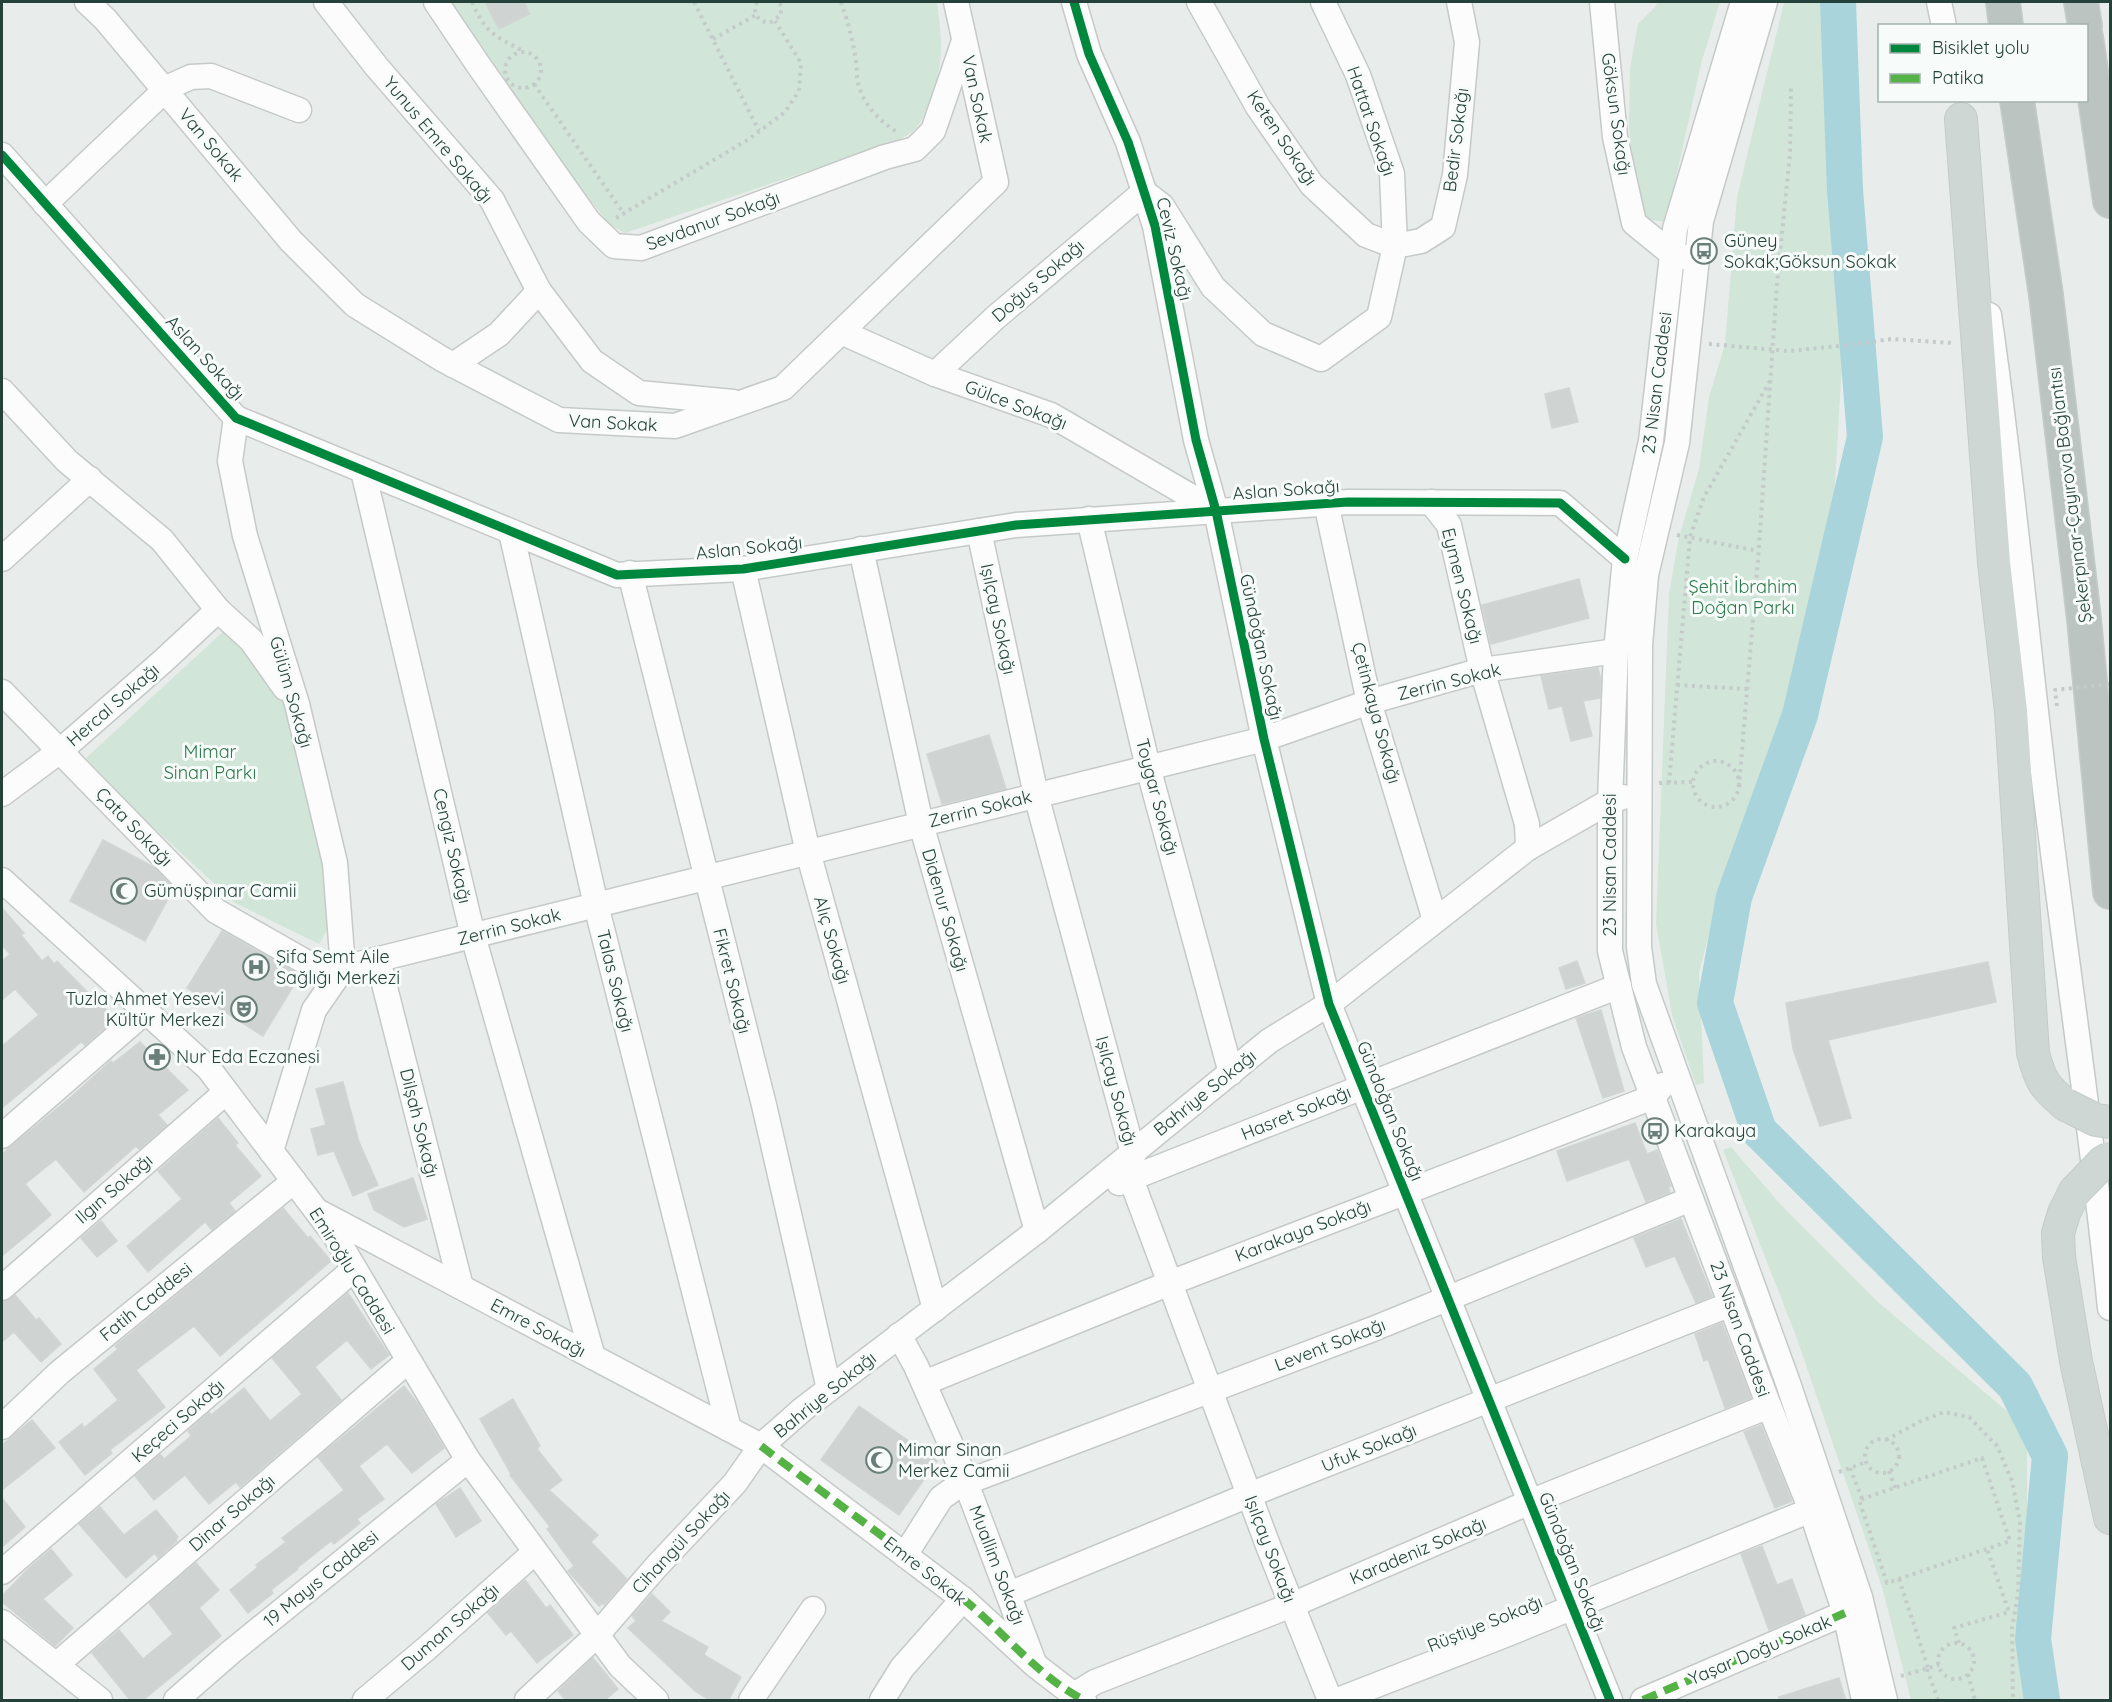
<svg xmlns="http://www.w3.org/2000/svg" width="2112" height="1702" viewBox="0 0 2112 1702" font-family="Quicksand,sans-serif">
<rect width="100%" height="100%" fill="#e8edeb"/>
<!-- green -->
<g fill="#d1e6d8">
<path d="M452,2H937C942,42 945,57 931,97C928,106 923,120 917,127C906,140 883,145 867,151L625,233L610,225L502,88L473,43Z"/>
<polygon points="1657,2 1720,2 1701,64 1669,210 1664,222 1646,219 1635,196 1629,125 1630,69 1638,24 1656,6"/>
<polygon points="1784,2 1827,2 1830,138 1845,312 1834,501 1809,652 1761,803 1718,901 1699,972 1704,1083 1696,1085 1672,1015 1656,924 1669,594 1679,537 1699,469 1709,397 1725,344 1737,197"/>
<polygon points="226,629 246,649 287,708 327,874 328,928 319,944 235,903 140,815 86,758"/>
<polygon points="1731,1147 1781,1205 1878,1302 2027,1428 2027,1627 2036,1700 1911,1700 1882,1587 1796,1336 1723,1150"/>
</g>
<g fill="none" stroke-linecap="round" stroke-linejoin="round">
<!-- river -->
<polyline stroke="#a9d4db" stroke-width="36" points="1838,2 1845,190 1865,437 1800,715 1734,897 1715,1003 1759,1131 2015,1386 2050,1456 2033,1639 2042,1700"/>
</g>
<!-- building -->
<g fill="#cfd4d2" stroke="#d1d6d4" stroke-width="1.5">
<polygon points="485,2 524,2 530,14 499,29"/>
<polygon points="1569,388 1578,422 1552,428 1545,394"/>
<polygon points="1579,579 1589,618 1491,644 1482,605"/>
<polygon points="1598,668 1601,680 1600,698 1583,701 1592,736 1571,741 1562,706 1549,709 1541,676"/>
<polygon points="989,735 1006,789 942,804 927,754"/>
<polygon points="103,840 154,867 174,888 145,941 70,901"/>
<polygon points="2,908 24,933 21,935 42,961 48,956 54,964 57,961 97,1002 98,1001 115,1019 85,1045 81,1042 74,1048 2,1108 2,1046 39,1015 15,989 2,1000 2,961 10,954 2,945"/>
<polygon points="222,931 300,975 263,1036 187,988"/>
<polygon points="1577,961 1585,983 1566,989 1559,968"/>
<polygon points="1988,962 1996,1002 1828,1040 1851,1118 1820,1126 1793,1049 1786,1003"/>
<polygon points="1601,1010 1624,1091 1603,1098 1576,1018"/>
<polygon points="140,1042 188,1090 158,1115 167,1125 139,1149 136,1146 84,1192 56,1159 25,1184 51,1215 2,1256 2,1154 72,1096 111,1061 113,1063"/>
<polygon points="343,1082 359,1142 378,1185 353,1196 334,1151 318,1155 311,1129 326,1125 316,1089"/>
<polygon points="218,1118 238,1143 235,1145 261,1176 229,1203 235,1211 212,1230 205,1222 148,1272 127,1246 182,1199 158,1171"/>
<polygon points="1635,1123 1647,1154 1657,1150 1671,1186 1668,1187 1670,1192 1646,1202 1629,1159 1567,1181 1557,1151"/>
<polygon points="413,1178 427,1219 404,1227 374,1210 368,1194"/>
<polygon points="283,1208 308,1238 310,1236 331,1261 220,1356 194,1326 136,1370 165,1407 110,1450 112,1453 85,1475 59,1442 82,1424 84,1428 118,1400 94,1369 118,1349 115,1346"/>
<polygon points="1681,1219 1712,1296 1696,1303 1675,1256 1646,1267 1634,1238"/>
<polygon points="101,1221 117,1241 97,1257 81,1238"/>
<polygon points="348,1293 389,1355 371,1369 347,1340 315,1367 341,1400 240,1487 236,1482 209,1504 185,1475 154,1500 135,1476 160,1454 164,1459 191,1436 188,1431 209,1412 211,1415 244,1388 270,1421 302,1394 272,1358"/>
<polygon points="15,1295 36,1320 39,1318 61,1344 41,1362 14,1332 2,1342 2,1304"/>
<polygon points="1722,1323 1751,1398 1725,1408 1708,1359 1704,1361 1695,1334"/>
<polygon points="404,1386 418,1404 444,1448 412,1473 387,1444 359,1466 384,1499 357,1519 360,1523 334,1544 331,1541 297,1568 298,1569 271,1590 273,1593 248,1613 230,1590 258,1567 256,1565 286,1542 282,1538 344,1490 318,1457"/>
<polygon points="513,1399 540,1446 537,1449 562,1480 549,1490 598,1535 591,1542 627,1579 604,1605 603,1603 599,1606 568,1571 574,1566 547,1529 550,1527 510,1475 511,1474 480,1419"/>
<polygon points="859,1406 937,1461 899,1515 821,1460"/>
<polygon points="32,1420 55,1448 2,1490 2,1445"/>
<polygon points="1761,1425 1792,1501 1775,1508 1744,1432"/>
<polygon points="460,1488 481,1521 456,1537 436,1504"/>
<polygon points="2,1498 25,1527 2,1547"/>
<polygon points="100,1507 124,1535 156,1510 178,1537 176,1540 177,1541 158,1558 155,1553 126,1578 79,1524"/>
<polygon points="1762,1546 1777,1585 1792,1579 1805,1615 1769,1630 1741,1554"/>
<polygon points="51,1549 72,1575 43,1599 73,1628 55,1646 2,1602 2,1596 28,1569"/>
<polygon points="196,1563 219,1590 199,1608 221,1636 142,1701 131,1701 92,1653 119,1630 143,1659 173,1634 149,1603"/>
<polygon points="525,1580 546,1608 550,1605 573,1635 537,1663 511,1631 506,1635 488,1613"/>
<polygon points="652,1594 670,1612 661,1621 708,1647 704,1655 741,1677 728,1701 711,1701 695,1691 628,1628 636,1621 632,1616"/>
<polygon points="593,1658 618,1689 604,1701 566,1701 558,1691"/>
<polygon points="1839,1678 1846,1701 1779,1701 1779,1697"/>
</g>
<g fill="none" stroke-linecap="round" stroke-linejoin="round">
<!-- minor casing -->
<g stroke="#c5cac8" stroke-width="27">
<g id="minor">
<polyline points="87,2 105,19 291,241 355,305 442,359 559,420 675,426 783,388 996,182 956,2"/>
<polyline points="326,2 376,66 492,200 539,291 592,361 639,393 733,402"/>
<polyline points="436,2 477,63 589,222 614,246 641,248 885,157 915,149 933,131 964,41"/>
<polyline points="1074,2 1089,54 1128,142 1155,226 1196,440 1216,511 1264,739 1329,1004 1610,1700"/>
<polyline points="1199,2 1258,107 1312,185 1366,235 1395,246"/>
<polyline points="1602,2 1615,137 1634,223 1672,254 1684,257"/>
<polyline points="1743,2 1675,229 1651,441 1625,559 1616,651 1610,801 1610,951 1634,1047 1769,1406 1811,1510 1845,1613 1864,1700"/>
<polyline points="1765,2 1701,221 1677,443 1646,575 1640,645 1639,947 1644,984 1788,1383 1860,1597 1885,1700"/>
<polyline points="1939,2 1944,26"/>
<polyline points="2,155 236,418 617,575 743,569 1016,525 1348,502 1560,503 1625,559"/>
<polyline points="45,204 165,90 173,85 191,77 211,76 299,110"/>
<polyline points="1395,246 1421,241 1443,227 1455,175 1467,42 1459,2"/>
<path d="M1989,315C2014,486 2028,658 2050,829C2070,989 2094,1148 2110,1308"/>
<polyline points="841,332 935,374 1051,415 1216,511"/>
<polyline points="453,365 499,334 539,291"/>
<polyline points="935,374 996,317 1144,192 1162,206 1213,287 1263,334 1321,359 1379,317 1395,246 1392,174 1358,75 1323,2"/>
<polyline points="2,391 67,461 162,540 218,610 251,640 285,688"/>
<polyline points="236,418 230,461 245,536 297,704 335,863 343,968"/>
<polyline points="363,471 473,936 593,1357"/>
<polyline points="1431,502 1449,525 1482,670 1527,824 1528,848"/>
<polyline points="1326,503 1369,702 1435,920"/>
<polyline points="1089,519 1148,767 1231,1073"/>
<polyline points="979,531 1036,795 1133,1153 1131,1179 1269,1548 1330,1700"/>
<polyline points="511,532 596,905 729,1429"/>
<polyline points="861,549 921,824 1037,1231"/>
<polyline points="2,559 90,479"/>
<polyline points="743,569 808,852 935,1309"/>
<polyline points="630,573 764,1105 829,1389"/>
<polyline points="2,692 216,911 318,969 343,968 1264,739 1369,702 1482,670 1616,651"/>
<polyline points="2,794 60,751 162,662 218,610"/>
<polyline points="2,880 209,1069 334,1234 468,1460 620,1666 656,1700"/>
<polyline points="378,960 461,1287"/>
<polyline points="2,1136 146,1011"/>
<polyline points="271,1151 314,1010 343,968"/>
<polyline points="1119,1183 1619,986"/>
<polyline points="321,1213 761,1446 963,1599 1035,1665 1074,1695 1084,1700"/>
<polyline points="2,1288 226,1092"/>
<polyline points="899,1335 916,1366 955,1454 1033,1660"/>
<polyline points="924,1383 1170,1283 1653,1097 1663,1085"/>
<polyline points="2,1427 60,1372 294,1181"/>
<polyline points="905,1555 941,1498 959,1485 1373,1329 1691,1199"/>
<polyline points="2,1572 354,1269"/>
<polyline points="1009,1594 1249,1495 1731,1304"/>
<polyline points="2,1622 100,1700"/>
<polyline points="56,1665 408,1361"/>
<polyline points="176,1700 231,1652 468,1460"/>
<polyline points="365,1700 427,1648 535,1552"/>
<polyline points="527,1700 597,1635 656,1567 735,1483 761,1446 803,1409 1037,1231 1269,1041 1329,1004 1528,848 1610,801 1623,797"/>
<polyline points="751,1700 813,1609"/>
<polyline points="882,1700 902,1668 963,1599"/>
<polyline points="1071,1700 1074,1695 1095,1682 1292,1605 1530,1502 1769,1406"/>
<polyline points="1338,1700 1505,1635 1811,1510"/>
<polyline points="1643,1700 1845,1613"/>
</g>
</g>
<!-- major casing -->
<g stroke="#c3ccc9" stroke-width="34">
<g id="major">
<path d="M1961,119L1994,563L2011,711L2033,1053C2040,1080 2044,1087 2066,1105"/>
<polyline points="2075,1191 2064,1213 2058,1233 2059,1257 2076,1361 2110,1518"/>
</g>
</g>
<!-- highway casing -->
<g stroke="#c3ccc9" stroke-width="36">
<g id="highway">
<polyline points="2003,2 2006,26"/>
<polyline points="2081,2 2085,26"/>
<polyline points="2086,37 2110,201"/>
<polyline points="2017,100 2046,295 2084,619 2110,892"/>
</g>
</g>
<!-- path -->
<g stroke="#c3ccca" stroke-width="4" stroke-dasharray="3 4.5" stroke-linecap="butt">
<path d="M472,2C486,34 495,36 525,52"/>
<polyline points="694,2 759,131"/>
<path d="M757,2C752,13 758,22 770,23L781,15V6L779,2"/>
<path d="M841,2C847,19 852,37 855,55C857,64 856,74 858,83C862,103 880,122 897,132"/>
<polyline points="713,39 756,15"/>
<circle cx="523" cy="70" r="18"/>
<polyline points="534,84 624,214"/>
<polyline points="616,218 749,139 785,112 799,91 801,63 775,21"/>
<polyline points="1709,344 1788,351 1850,345 1891,339 1953,343"/>
<polyline points="1677,535 1758,551"/>
<polyline points="1677,685 1747,689"/>
<circle cx="1716" cy="784" r="23"/>
<polyline points="1659,783 1692,782"/>
<polyline points="1669,783 1690,537 1704,497 1770,381"/>
<polyline points="1739,787 1759,547 1777,283 1790,154 1791,84"/>
<circle cx="1882" cy="1456" r="17"/>
<polyline points="1886,1440 1919,1422 1944,1412 1969,1417 1997,1446 2012,1481 2020,1522 2018,1594 2012,1628 2013,1700"/>
<polygon points="1982,1458 2010,1541 1887,1583 1859,1500"/>
<polyline points="1850,1468 1862,1499"/>
<polyline points="1889,1471 1895,1488"/>
<polyline points="1839,1472 1866,1462"/>
<polyline points="1899,1579 1928,1668"/>
<polyline points="1959,1643 1954,1628 2009,1612 1987,1549"/>
<circle cx="1956" cy="1661" r="18"/>
<polyline points="1927,1669 1938,1700"/>
<polyline points="1968,1674 1975,1700"/>
<polyline points="1901,1676 1939,1665"/>
</g>
<!-- minor -->
<use href="#minor" stroke="#fcfcfc" stroke-width="24"/>
<!-- major -->
<use href="#major" stroke="#cfd7d5" stroke-width="32"/>
<!-- highway -->
<use href="#highway" stroke="#bcc4c2" stroke-width="33"/>
<!-- major-bridge casing -->
<g stroke="#c3ccc9" stroke-width="34" stroke-linecap="butt">
<g id="major-bridge">
<polyline points="2066,1105 2096,1120 2110,1122"/>
<polyline points="2075,1191 2103,1162 2110,1158"/>
</g>
</g>
<!-- path-bridge -->
<polyline stroke="#c3ccca" stroke-width="4" stroke-dasharray="3 4.5" stroke-linecap="butt" points="2057,706 2055,690 2110,684"/>
<!-- major-bridge -->
<use href="#major-bridge" stroke="#cfd7d5" stroke-width="32"/>
<!-- quiet -->
<g stroke="#55b346" stroke-width="8" stroke-dasharray="15 8" stroke-linecap="butt">
<path d="M761,1446C828,1497 897,1545 962,1598C1002,1630 1038,1677 1084,1700"/>
<polyline points="1643,1700 1845,1613"/>
</g>
<!-- cycleway casing -->
<g stroke="#f7fbf9" stroke-width="13">
<g id="cycleway">
<polyline points="1074,2 1089,54 1128,142 1155,226 1196,440 1216,511 1264,739 1329,1004 1610,1700"/>
<polyline points="2,155 236,418 617,575 743,569 1016,525 1348,502 1560,503 1625,559"/>
</g>
</g>
<!-- cycleway -->
<use href="#cycleway" stroke="#00873e" stroke-width="9"/>
</g>
<!-- icons -->
<defs>
<g id="bus-ring" transform="scale(1.35)"><circle r="9.5" fill="#f7fbf9" stroke="#697e78" stroke-width="1.5"/><path d="M-5-6H5V4H4V6H2V4H-2V6H-4V4H-5ZM-3.5-4V0h7V-4ZM-3.5 1.2v1.5H-2V1.2ZM2 1.2v1.5H3.5V1.2Z" fill="#697e78"/></g>
<g id="mosque-ring" transform="scale(1.35)"><circle r="9.5" fill="#f7fbf9" stroke="#697e78" stroke-width="1.5"/><path d="M3.5-4.9A6 6 0 1 0 3.5 4.9A5 5 0 1 1 3.5-4.9Z" fill="#697e78"/></g>
<g id="hospital-ring" transform="scale(1.35)"><circle r="9.5" fill="#f7fbf9" stroke="#697e78" stroke-width="1.5"/><path d="M-5-5h3v3.5h4V-5h3V5h-3V1.5h-4V5h-3Z" fill="#697e78"/></g>
<g id="theatre-ring" transform="scale(1.35)"><circle r="9.5" fill="#f7fbf9" stroke="#697e78" stroke-width="1.5"/><path d="M-5-5.5Q0-4 5-5.5V0Q5 5 0 6Q-5 5-5 0ZM-3.3-2.5H-1v1.5H-3.3ZM1-2.5H3.3v1.5H1ZM-2.8 1Q0 5.5 2.8 1Z" fill="#697e78"/></g>
<g id="pharmacy-ring" transform="scale(1.35)"><circle r="9.5" fill="#f7fbf9" stroke="#697e78" stroke-width="1.5"/><path d="M-2-6h4v4h4v4h-4v4h-4v-4h-4v-4h4Z" fill="#697e78"/></g>
</defs>
<g fill-rule="evenodd">
<use href="#bus-ring" x="1704" y="251"/>
<use href="#mosque-ring" x="124" y="891"/>
<use href="#hospital-ring" x="256" y="967"/>
<use href="#theatre-ring" x="244" y="1009"/>
<use href="#pharmacy-ring" x="157" y="1057"/>
<use href="#bus-ring" x="1655" y="1131"/>
<use href="#mosque-ring" x="879" y="1460"/>
</g>
<g text-anchor="middle" stroke-width="6" stroke-linejoin="round" paint-order="stroke">
<!-- street labels -->
<g font-size="18" fill="#24423a" stroke="#f7fbf9">
<text transform="translate(977 99) rotate(78)" y="6">Van Sokak</text>
<text transform="translate(1616 114) rotate(82)" y="6">Göksun Sokağı</text>
<text transform="translate(1371 121) rotate(71)" y="6">Hattat Sokağı</text>
<text transform="translate(1282 138) rotate(56)" y="6">Keten Sokağı</text>
<text transform="translate(438 140) rotate(50)" y="6">Yunus Emre Sokağı</text>
<text transform="translate(1456 140) rotate(-83)" y="6">Bedir Sokağı</text>
<text transform="translate(211 145) rotate(50)" y="6">Van Sokak</text>
<text transform="translate(713 221) rotate(-20)" y="6">Sevdanur Sokağı</text>
<text transform="translate(1174 249) rotate(77)" y="6">Ceviz Sokağı</text>
<text transform="translate(1038 281) rotate(-41)" y="6">Doğuş Sokağı</text>
<text transform="translate(205 358) rotate(48)" y="6">Aslan Sokağı</text>
<text transform="translate(1657 383) rotate(-83)" y="6">23 Nisan Caddesi</text>
<text transform="translate(1016 405) rotate(21)" y="6">Gülce Sokağı</text>
<text transform="translate(613 423) rotate(3)" y="6">Van Sokak</text>
<text transform="translate(1286 490) rotate(-4)" y="6">Aslan Sokağı</text>
<text transform="translate(2070 495) rotate(-97)" y="6">Şekerpınar-Çayırova Bağlantısı</text>
<text transform="translate(749 548) rotate(-6)" y="6">Aslan Sokağı</text>
<text transform="translate(1462 586) rotate(76)" y="6">Eymen Sokağı</text>
<text transform="translate(998 619) rotate(78)" y="6">Işılçay Sokağı</text>
<text transform="translate(1261 647) rotate(78)" y="6">Gündoğan Sokağı</text>
<text transform="translate(1449 682) rotate(-14)" y="6">Zerrin Sokak</text>
<text transform="translate(291 692) rotate(74)" y="6">Gülüm Sokağı</text>
<text transform="translate(113 705) rotate(-41)" y="6">Hercal Sokağı</text>
<text transform="translate(1376 713) rotate(75)" y="6">Çetinkaya Sokağı</text>
<text transform="translate(1157 797) rotate(75)" y="6">Toygar Sokağı</text>
<text transform="translate(980 809) rotate(-14)" y="6">Zerrin Sokak</text>
<text transform="translate(134 827) rotate(46)" y="6">Çata Sokağı</text>
<text transform="translate(452 846) rotate(77)" y="6">Cengiz Sokağı</text>
<text transform="translate(1610 865) rotate(-90)" y="6">23 Nisan Caddesi</text>
<text transform="translate(945 910) rotate(74)" y="6">Didenur Sokağı</text>
<text transform="translate(509 927) rotate(-14)" y="6">Zerrin Sokak</text>
<text transform="translate(832 940) rotate(74)" y="6">Alıç Sokağı</text>
<text transform="translate(615 981) rotate(76)" y="6">Talas Sokağı</text>
<text transform="translate(732 981) rotate(76)" y="6">Fikret Sokağı</text>
<text transform="translate(1116 1091) rotate(75)" y="6">Işılçay Sokağı</text>
<text transform="translate(1205 1093) rotate(-39)" y="6">Bahriye Sokağı</text>
<text transform="translate(1390 1111) rotate(68)" y="6">Gündoğan Sokağı</text>
<text transform="translate(1296 1113) rotate(-22)" y="6">Hasret Sokağı</text>
<text transform="translate(419 1123) rotate(76)" y="6">Dilşah Sokağı</text>
<text transform="translate(114 1189) rotate(-41)" y="6">Ilgın Sokağı</text>
<text transform="translate(1303 1231) rotate(-21)" y="6">Karakaya Sokağı</text>
<text transform="translate(352 1271) rotate(58)" y="6">Emiroğlu Caddesi</text>
<text transform="translate(146 1302) rotate(-39)" y="6">Fatih Caddesi</text>
<text transform="translate(538 1328) rotate(28)" y="6">Emre Sokağı</text>
<text transform="translate(1740 1329) rotate(70)" y="6">23 Nisan Caddesi</text>
<text transform="translate(1330 1345) rotate(-21)" y="6">Levent Sokağı</text>
<text transform="translate(825 1395) rotate(-39)" y="6">Bahriye Sokağı</text>
<text transform="translate(178 1421) rotate(-41)" y="6">Keçeci Sokağı</text>
<text transform="translate(1369 1448) rotate(-22)" y="6">Ufuk Sokağı</text>
<text transform="translate(232 1513) rotate(-41)" y="6">Dinar Sokağı</text>
<text transform="translate(681 1542) rotate(-47)" y="6">Cihangül Sokağı</text>
<text transform="translate(1270 1549) rotate(69)" y="6">Işılçay Sokağı</text>
<text transform="translate(1418 1551) rotate(-23)" y="6">Karadeniz Sokağı</text>
<text transform="translate(1572 1562) rotate(68)" y="6">Gündoğan Sokağı</text>
<text transform="translate(997 1565) rotate(69)" y="6">Muallim Sokağı</text>
<text transform="translate(925 1571) rotate(38)" y="6">Emre Sokak</text>
<text transform="translate(321 1579) rotate(-39)" y="6">19 Mayıs Caddesi</text>
<text transform="translate(1485 1624) rotate(-22)" y="6">Rüştiye Sokağı</text>
<text transform="translate(450 1627) rotate(-41)" y="6">Duman Sokağı</text>
<text transform="translate(1760 1650) rotate(-23)" y="6">Yaşar Doğu Sokak</text>
</g>
<!-- poi labels -->
<g font-size="18" fill="#24423a" stroke="#f7fbf9" text-anchor="start">
<text x="1724" y="247">Güney<tspan x="1724" dy="21">Sokak;Göksun Sokak</tspan></text>
<text x="144" y="897">Gümüşpınar Camii</text>
<text x="276" y="963">Şifa Semt Aile<tspan x="276" dy="21">Sağlığı Merkezi</tspan></text>
<text x="224" y="1005" text-anchor="end">Tuzla Ahmet Yesevi<tspan x="224" dy="21">Kültür Merkezi</tspan></text>
<text x="176" y="1063">Nur Eda Eczanesi</text>
<text x="1674" y="1137">Karakaya</text>
<text x="898" y="1456">Mimar Sinan<tspan x="898" dy="21">Merkez Camii</tspan></text>
</g>
<!-- park labels -->
<g font-size="18" fill="#2d7a4b" stroke="#f7fbf9">
<text x="1743" y="593">Şehit İbrahim<tspan x="1743" dy="21">Doğan Parkı</tspan></text>
<text x="210" y="758">Mimar<tspan x="210" dy="21">Sinan Parkı</tspan></text>
</g>
</g>
<!-- border -->
<rect width="2112" height="1702" fill="none" stroke="#24423a" stroke-width="6"/>
<!-- legend -->
<rect x="1878" y="24" width="210" height="78" fill="#f7fbf9" stroke="#a3b1ad" stroke-width="1.5"/>
<rect x="1890" y="44" width="30" height="9" fill="#00873e" stroke="#a3b1ad" stroke-width="1.5"/>
<text x="1932" y="54" font-size="18" fill="#24423a">Bisiklet yolu</text>
<rect x="1890" y="74" width="30" height="9" fill="#55b346" stroke="#a3b1ad" stroke-width="1.5"/>
<text x="1932" y="84" font-size="18" fill="#24423a">Patika</text>
</svg>
